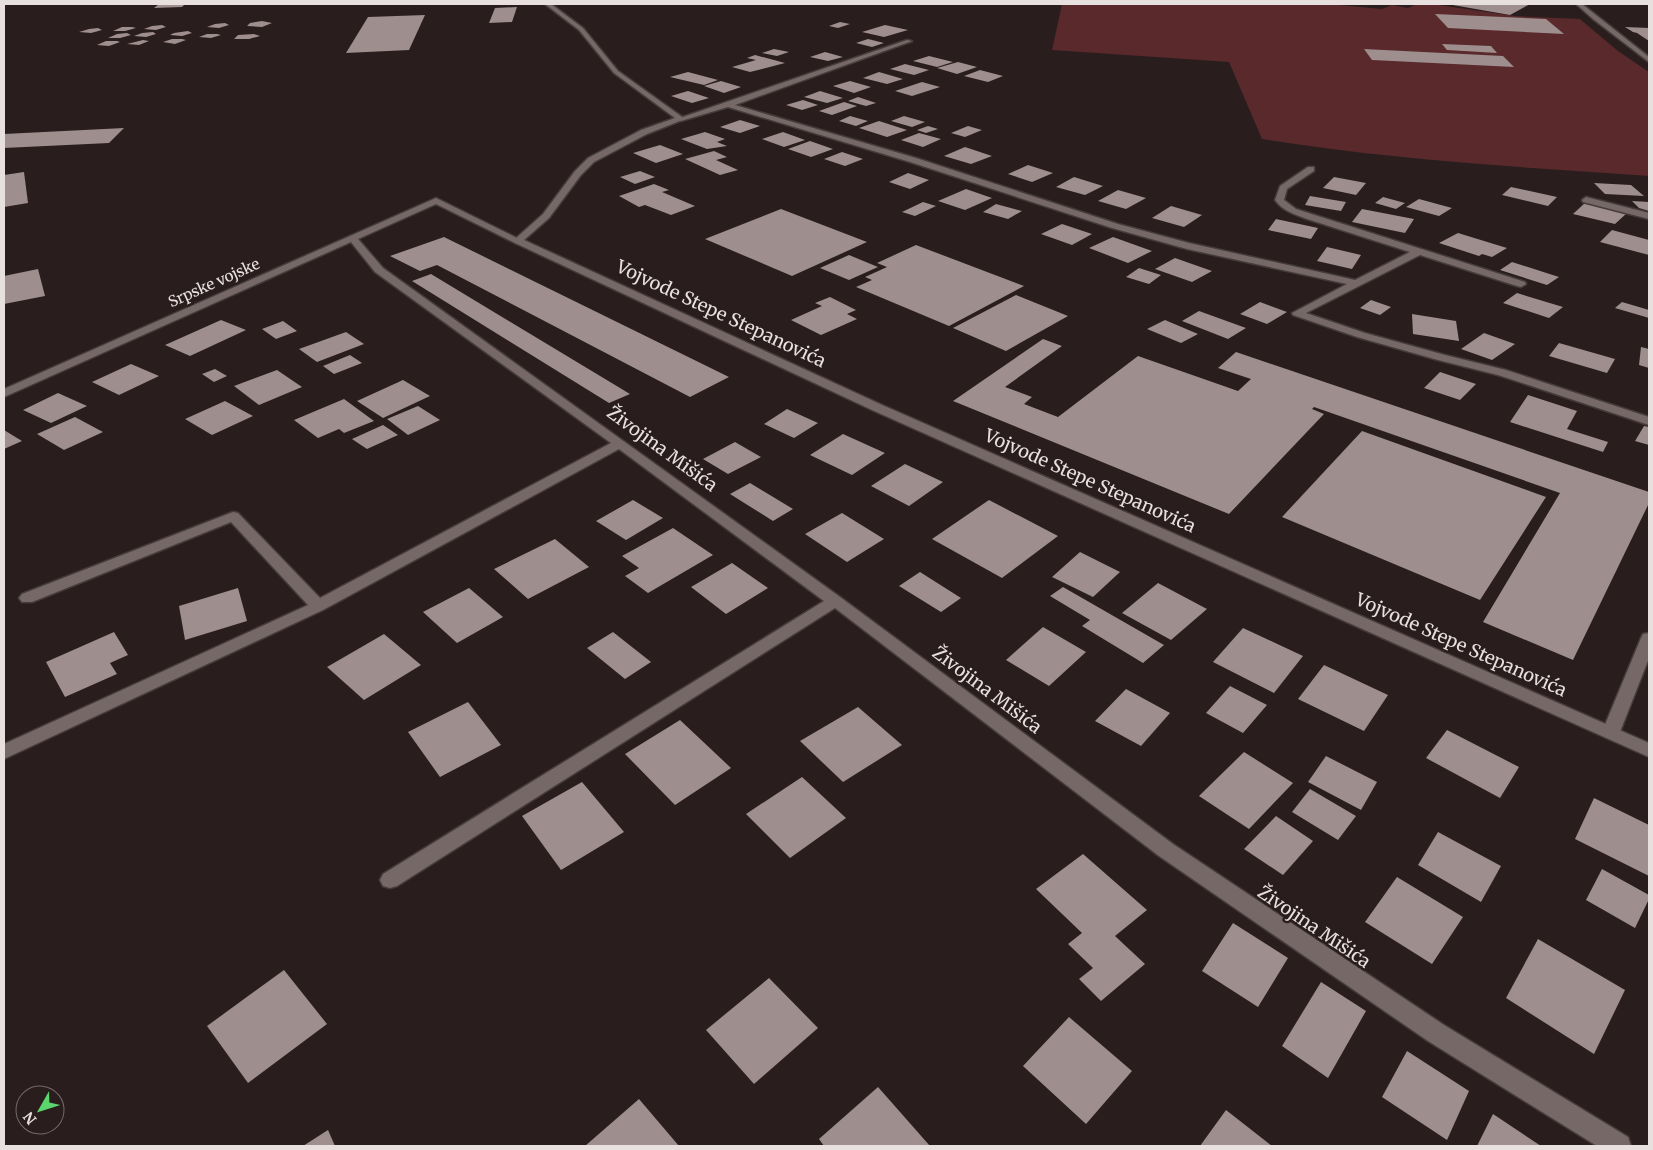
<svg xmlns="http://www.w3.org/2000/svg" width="1653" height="1150" viewBox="0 0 1653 1150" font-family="Merriweather,serif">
<rect width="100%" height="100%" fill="#291d1d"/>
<!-- green -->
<path fill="#59292b" d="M1062,4H1329L1382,9L1392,5L1408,8L1417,4H1432L1515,16L1580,19L1618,51L1649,72V176C1520,167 1390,160 1262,139L1229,62L1052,50Z"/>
<!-- building -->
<g fill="#9e8e8e">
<polygon points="159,4 185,4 182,7 154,8"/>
<polygon points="1447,4 1530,4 1510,15"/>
<polygon points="517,7 512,22 489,23 495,8"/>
<polygon points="1435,14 1546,19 1564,34 1448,28"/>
<polygon points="425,15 409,50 346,53 368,17"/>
<polygon points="262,21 272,23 262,27 247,26 250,23"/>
<polygon points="840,22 850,24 838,28 829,26"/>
<polygon points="215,24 225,23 229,25 219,28 207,27"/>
<polygon points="885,25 908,30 884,37 862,32"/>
<polygon points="152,26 162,25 166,27 156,30 144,29"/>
<polygon points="122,27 132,27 136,28 125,31 113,31"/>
<polygon points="1625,27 1649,28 1649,41 1637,33 1633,32"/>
<polygon points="89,29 98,28 102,30 91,33 79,32"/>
<polygon points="188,31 192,33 182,36 170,35 174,33"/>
<polygon points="153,32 156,34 146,37 134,36 142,33"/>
<polygon points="117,34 127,33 131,35 120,38 108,38"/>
<polygon points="207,34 217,34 221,35 211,38 199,37"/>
<polygon points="254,34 260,36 249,39 234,39 238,35"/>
<polygon points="172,39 182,39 186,40 175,44 163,42"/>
<polygon points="868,39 884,43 872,47 856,43"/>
<polygon points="143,40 149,41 139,45 127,44"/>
<polygon points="106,41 117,41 120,42 109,46 97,45"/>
<polygon points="1442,44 1491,46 1497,53 1447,50"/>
<polygon points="774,49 789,52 777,56 762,53"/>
<polygon points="1364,49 1503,56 1514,67 1372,60"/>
<polygon points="825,52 843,57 828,61 810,57"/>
<polygon points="755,55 785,63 750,72 732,67 756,60 747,58"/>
<polygon points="929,56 953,62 937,67 913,61"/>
<polygon points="958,62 977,67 957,74 937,68"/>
<polygon points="905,64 929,70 914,75 890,69"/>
<polygon points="980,70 1003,76 988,82 964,76"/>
<polygon points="688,72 718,80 704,85 670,77"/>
<polygon points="879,72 903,79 887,84 863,78"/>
<polygon points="721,81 741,87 724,93 704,86"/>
<polygon points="850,81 871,87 854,93 833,86"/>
<polygon points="922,82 940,87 912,96 895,91"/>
<polygon points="688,91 709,98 692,103 671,96"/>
<polygon points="820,91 843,98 827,103 804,97"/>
<polygon points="858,97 876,103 866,106 848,101"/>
<polygon points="803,100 818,105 802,110 786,105"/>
<polygon points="844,102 857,106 832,115 819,111"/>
<polygon points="850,116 868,121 856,126 839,121"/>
<polygon points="904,116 925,122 912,127 891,121"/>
<polygon points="740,120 760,126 740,133 720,127"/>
<polygon points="879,121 907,130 887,137 859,128"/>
<polygon points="928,126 938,129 926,133 917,130"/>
<polygon points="968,126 982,130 965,137 951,133"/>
<polygon points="124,128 109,143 4,148 4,134"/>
<polygon points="705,132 725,139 717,142 727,146 707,149 681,139"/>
<polygon points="783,132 805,140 784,147 762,139"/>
<polygon points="919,133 941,139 923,147 901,140"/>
<polygon points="810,141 833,149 811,157 788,149"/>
<polygon points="660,145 683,154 656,163 633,153"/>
<polygon points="965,147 992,156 971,164 944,156"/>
<polygon points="714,151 727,157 716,160 738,170 720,175 685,159"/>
<polygon points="842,152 863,159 845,166 824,159"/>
<polygon points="1028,165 1053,173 1032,182 1008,174"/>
<polygon points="640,171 655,177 635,184 620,177"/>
<polygon points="24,172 28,203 4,207 4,175"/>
<polygon points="908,173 929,180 910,189 889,182"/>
<polygon points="1074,177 1103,186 1085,195 1056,187"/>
<polygon points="1334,177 1366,183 1356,195 1323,188"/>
<polygon points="1594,183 1631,185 1644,196 1605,194"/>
<polygon points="654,184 669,190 662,192 695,206 671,215 645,205 639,207 619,196"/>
<polygon points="1511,187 1557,197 1548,206 1502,195"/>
<polygon points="966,189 992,198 965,210 938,201"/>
<polygon points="1118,190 1146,198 1126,209 1098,201"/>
<polygon points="1310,196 1346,202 1341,211 1305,205"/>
<polygon points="1383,197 1405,203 1396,209 1375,203"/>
<polygon points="1419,199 1452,208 1439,216 1406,207"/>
<polygon points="1632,201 1649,202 1649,211 1639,208"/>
<polygon points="923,202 936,206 915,216 902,212"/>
<polygon points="1586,202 1627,213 1615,224 1573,214"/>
<polygon points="996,204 1022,211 1008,219 983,212"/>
<polygon points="1171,206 1202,215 1184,227 1152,218"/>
<polygon points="781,209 867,242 792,276 705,239"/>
<polygon points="1362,209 1414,219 1405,233 1352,222"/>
<polygon points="1276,219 1318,228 1311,239 1268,230"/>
<polygon points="1062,224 1092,234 1072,245 1041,234"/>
<polygon points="1612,230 1649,240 1649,255 1600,242"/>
<polygon points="1458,233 1507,248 1492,257 1482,254 1479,256 1439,243"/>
<polygon points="444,237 729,377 690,397 437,265 420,271 390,256"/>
<polygon points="1113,237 1152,251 1128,263 1089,248"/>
<polygon points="916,245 1024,286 949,326 856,287 872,280 865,277 887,267 877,263"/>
<polygon points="1327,247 1361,255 1352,269 1317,261"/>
<polygon points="849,255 878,267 849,280 820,268"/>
<polygon points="1175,258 1212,271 1192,282 1155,269"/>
<polygon points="1512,262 1559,277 1547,285 1500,270"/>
<polygon points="1139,268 1161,275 1149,284 1126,277"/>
<polygon points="38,269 45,296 4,304 4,276"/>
<polygon points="431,274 630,394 609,403 412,281"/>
<polygon points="1517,293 1563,307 1549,318 1503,303"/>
<polygon points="1016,295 1068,316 1006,351 953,328"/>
<polygon points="830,297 856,310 847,314 857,319 821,335 791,320 822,306 815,303"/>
<polygon points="1371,300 1391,307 1380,315 1360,308"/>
<polygon points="1260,302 1287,312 1267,324 1240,314"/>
<polygon points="1622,302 1649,310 1649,318 1615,308"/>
<polygon points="1199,311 1246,328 1228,339 1182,321"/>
<polygon points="1412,314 1456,321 1459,341 1413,334"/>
<polygon points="221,320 246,330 190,356 165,345"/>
<polygon points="1165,320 1198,334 1181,343 1147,329"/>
<polygon points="283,321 297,331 276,339 262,329"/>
<polygon points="346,332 364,344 317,362 299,349"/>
<polygon points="1484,333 1515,344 1492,360 1461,349"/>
<polygon points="1043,339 1062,346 1005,387 1032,397 1024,404 1058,417 1138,356 1238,391 1251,379 1218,368 1236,352 1649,492 1649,503 1573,660 1483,622 1560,493 1314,407 1312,409 1324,414 1229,514 953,401"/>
<polygon points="1559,343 1615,359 1607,373 1549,356"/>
<polygon points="1641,347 1649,349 1649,368 1639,365"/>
<polygon points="350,355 362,363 334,374 323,366"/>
<polygon points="131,364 159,376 119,395 92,382"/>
<polygon points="215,369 227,376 214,382 202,374"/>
<polygon points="277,370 302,387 259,405 234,386"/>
<polygon points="1440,372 1476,384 1460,400 1424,388"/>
<polygon points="403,380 430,396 383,418 357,401"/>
<polygon points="58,393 87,406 51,423 23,410"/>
<polygon points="1528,395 1577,411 1567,429 1608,442 1603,452 1510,422"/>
<polygon points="344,399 374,421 344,433 339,429 318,438 294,420"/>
<polygon points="225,401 253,416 212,435 185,419"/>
<polygon points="418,406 440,420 408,435 387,419"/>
<polygon points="787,409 818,423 794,438 764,424"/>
<polygon points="75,417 103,432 64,450 37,434"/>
<polygon points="383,425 398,435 367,449 352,439"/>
<polygon points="1644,426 1649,427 1649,445 1635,441"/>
<polygon points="4,430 22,441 4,449"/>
<polygon points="1362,431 1546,497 1480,600 1282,517"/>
<polygon points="843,434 885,453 852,475 810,455"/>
<polygon points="735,442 761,457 728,474 703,459"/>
<polygon points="905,464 943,482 909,506 871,486"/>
<polygon points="750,483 793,509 773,521 730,494"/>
<polygon points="633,500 663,518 626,540 596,521"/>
<polygon points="989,500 1058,536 1002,578 932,539"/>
<polygon points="842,513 884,539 847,562 805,534"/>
<polygon points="673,528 713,555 648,593 625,576 639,568 622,556"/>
<polygon points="555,539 589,567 528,599 494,569"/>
<polygon points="1080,552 1120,572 1093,597 1052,577"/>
<polygon points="732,563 768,588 726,614 691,587"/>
<polygon points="920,572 961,598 941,612 899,586"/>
<polygon points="1158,583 1207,609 1171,640 1122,613"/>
<polygon points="1063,587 1164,645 1143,663 1082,626 1090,620 1050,596"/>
<polygon points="238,588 247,621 185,640 179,606"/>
<polygon points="469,588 503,617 457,643 423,612"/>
<polygon points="1043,627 1086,652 1049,686 1006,660"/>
<polygon points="1243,628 1303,656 1274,693 1213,662"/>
<polygon points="114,632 128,655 110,663 117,674 65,697 46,662"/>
<polygon points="613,632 651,662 625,679 587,648"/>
<polygon points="384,634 421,665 364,700 327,667"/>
<polygon points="1324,665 1388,695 1364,731 1298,699"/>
<polygon points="1230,686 1267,705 1243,733 1206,713"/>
<polygon points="1126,689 1170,713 1141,746 1095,721"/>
<polygon points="468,702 501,745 440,777 408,732"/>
<polygon points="858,707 902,745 843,782 800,741"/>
<polygon points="680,720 731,768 675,805 625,754"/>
<polygon points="1447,730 1519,767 1500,798 1426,758"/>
<polygon points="1244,752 1293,783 1249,829 1199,796"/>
<polygon points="1326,756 1377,782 1361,810 1308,782"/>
<polygon points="802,777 846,818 790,858 746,814"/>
<polygon points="582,782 624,832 561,870 522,816"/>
<polygon points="1310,789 1356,816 1338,840 1292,812"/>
<polygon points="1594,798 1649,825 1649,876 1575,839"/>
<polygon points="1276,816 1313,841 1283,875 1244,849"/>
<polygon points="1438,832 1501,866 1481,902 1418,865"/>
<polygon points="1083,854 1147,910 1115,936 1145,964 1101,1001 1079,979 1093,968 1068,944 1082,933 1036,889"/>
<polygon points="1602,869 1649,895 1649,899 1635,928 1586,900"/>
<polygon points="1397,877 1463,917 1432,964 1365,922"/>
<polygon points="1233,923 1288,958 1258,1007 1202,971"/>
<polygon points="1538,939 1625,990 1594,1054 1506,998"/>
<polygon points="284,970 327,1024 248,1083 207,1026"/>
<polygon points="769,978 818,1028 754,1084 706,1030"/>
<polygon points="1321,982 1366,1011 1328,1078 1282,1046"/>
<polygon points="1069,1017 1132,1071 1086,1124 1023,1066"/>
<polygon points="1407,1051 1469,1091 1447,1140 1382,1097"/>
<polygon points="878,1087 930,1146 824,1146 819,1139"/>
<polygon points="639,1099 679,1146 585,1146"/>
<polygon points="1226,1110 1272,1146 1200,1146"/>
<polygon points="1493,1114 1541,1146 1477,1146"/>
<polygon points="328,1130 335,1146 303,1146"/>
</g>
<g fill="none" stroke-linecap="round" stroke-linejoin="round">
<!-- minor casing -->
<g stroke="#453b3b" stroke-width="3">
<g id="minor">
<polygon points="1576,4 1582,4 1649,57 1649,62 1593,19"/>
<path d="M907,40L912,41L735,105L916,158L1118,224L1189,243L1355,280L1410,252L1307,219C1294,214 1283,211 1275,200L1280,186L1308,167H1314V171L1287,189L1284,200L1296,209L1525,282L1526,284L1521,287L1517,286L1420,255L1306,313L1365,333L1445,355L1506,370L1649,417V425L1498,375L1438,360L1357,337L1293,315L1292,313L1347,284L1187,249L1112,228L910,162L728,107L681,121L677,119Z"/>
<polygon points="1586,197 1649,213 1649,219 1583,202 1582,200"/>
<polygon points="436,198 523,241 518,244 515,243 436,204 358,239 383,268 840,597 1173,844 1444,1025 1628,1137 1631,1146 1597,1146 1428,1041 1159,856 835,608 397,886 390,888 383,886 380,880 383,874 824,601 619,449 323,610 4,759 4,744 308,605 231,522 32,602 22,602 19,598 22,594 233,512 238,513 320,598 611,443 375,272 351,242 4,397 4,389"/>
<polygon points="1649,633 1649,658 1620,732 1617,737 1611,739 1605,737 1602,732 1641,638 1643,634"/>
</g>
</g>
<!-- tertiary casing -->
<g stroke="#453b3b" stroke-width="3">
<polygon id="tertiary" points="545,4 551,4 583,28 618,71 685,119 647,134 594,162 581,175 549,218 524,240 880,404 1649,743 1649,757 872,410 515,243 515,239 543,214 575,171 588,158 641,130 675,118 614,73 579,30"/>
</g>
<!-- minor -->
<use href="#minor" fill="#776868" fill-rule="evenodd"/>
<!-- tertiary -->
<use href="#tertiary" fill="#776868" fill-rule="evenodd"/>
</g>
<g text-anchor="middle" stroke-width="5" stroke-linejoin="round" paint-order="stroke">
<!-- far-street labels -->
<g font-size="15" fill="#e8dfdf" stroke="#291d1d">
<text transform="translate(214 283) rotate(-24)" y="5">Srpske vojske</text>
</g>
<!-- street labels -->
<g font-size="18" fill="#e8dfdf" stroke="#291d1d">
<text transform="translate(721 314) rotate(25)" y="6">Vojvode Stepe Stepanovića</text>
<text transform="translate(662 449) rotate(36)" y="6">Živojina Mišića</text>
<text transform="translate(1090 481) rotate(24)" y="6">Vojvode Stepe Stepanovića</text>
<text transform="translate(1461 645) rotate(24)" y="6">Vojvode Stepe Stepanovića</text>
<text transform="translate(987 690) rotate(37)" y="6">Živojina Mišića</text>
<text transform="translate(1314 927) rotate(34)" y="6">Živojina Mišića</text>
</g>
</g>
<!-- border -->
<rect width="1653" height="1150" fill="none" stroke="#e8dfdf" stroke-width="10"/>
<!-- north arrow -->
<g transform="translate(40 1110) rotate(231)"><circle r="24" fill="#291d1d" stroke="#756b6b"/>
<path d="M0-4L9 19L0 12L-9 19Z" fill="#5cd56d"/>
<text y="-8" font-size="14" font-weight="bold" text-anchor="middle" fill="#e8dfdf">N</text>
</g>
</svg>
